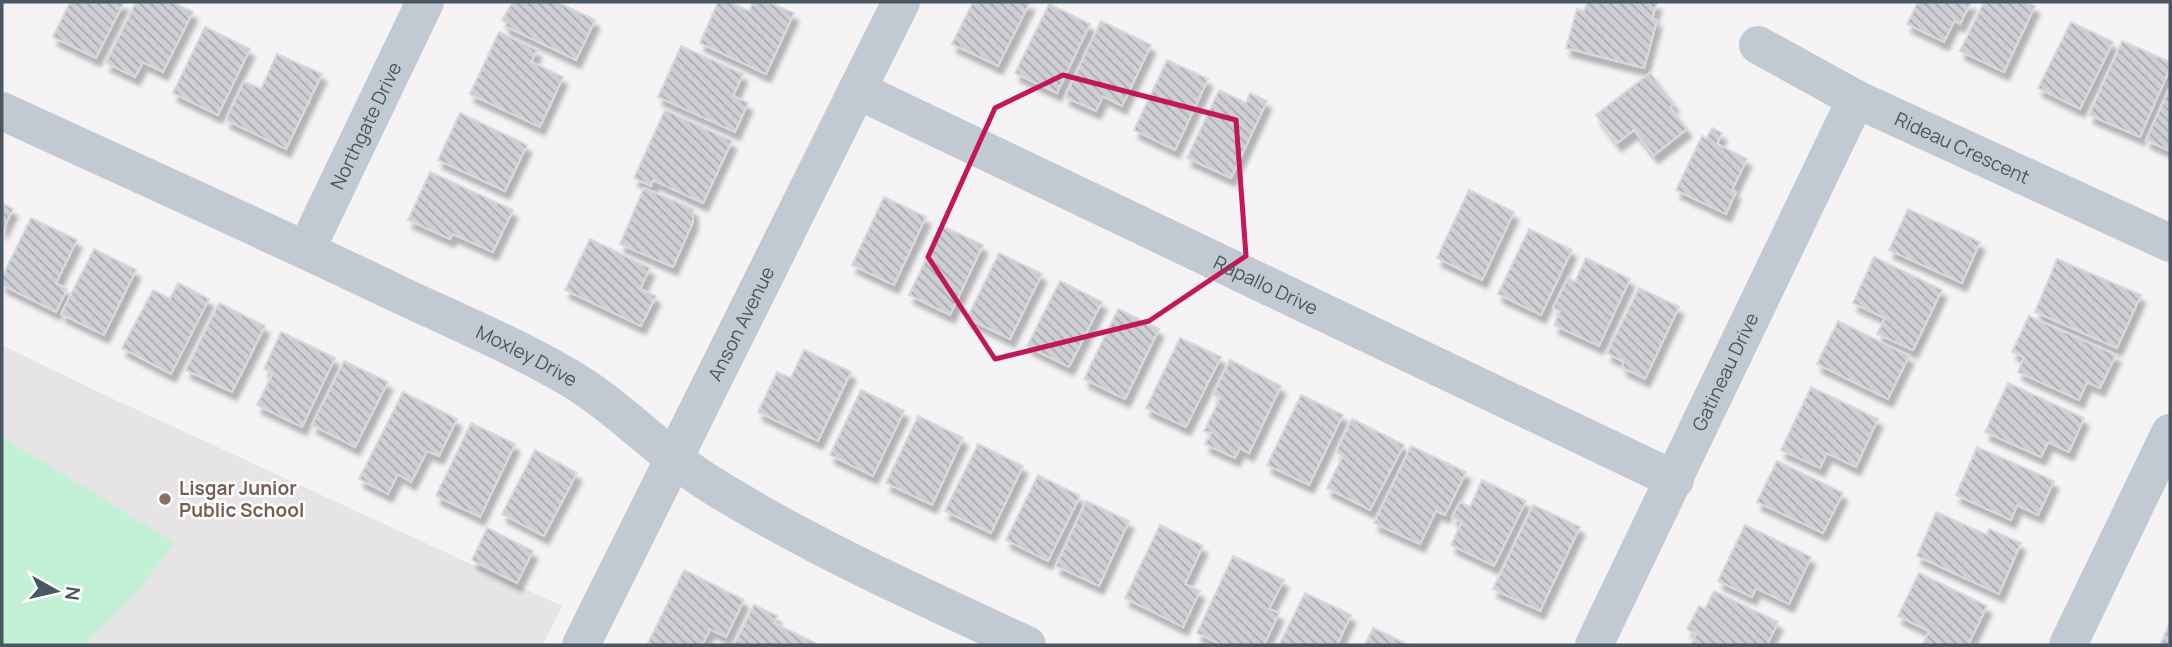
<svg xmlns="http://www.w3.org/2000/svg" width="2172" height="647" viewBox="0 0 2172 647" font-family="Manrope,sans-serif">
<defs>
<pattern id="building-back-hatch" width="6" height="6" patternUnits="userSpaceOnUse" patternTransform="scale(1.75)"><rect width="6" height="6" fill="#cdcfd5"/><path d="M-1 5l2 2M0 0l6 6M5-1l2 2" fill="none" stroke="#a8abb0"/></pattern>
<filter id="shadow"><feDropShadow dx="4.5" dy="8" stdDeviation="2" flood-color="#0004"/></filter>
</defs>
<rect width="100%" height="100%" fill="#f5f3f3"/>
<!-- education -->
<polygon fill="#e6e4e5" points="2,345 96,391 562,606 543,645 2,645"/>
<!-- garden -->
<polygon fill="#c3f1d5" points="2,437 174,542 139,591 82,645 2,645"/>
<!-- building -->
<g fill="url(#building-back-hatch)" stroke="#d7d9de" stroke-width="2" filter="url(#shadow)">
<polygon points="70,2 124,2 96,58 53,37"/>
<polygon points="136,2 172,2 193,12 163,72 143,62 135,77 106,63"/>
<polygon points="513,2 557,2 595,20 576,60 505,26 507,22 502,20"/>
<polygon points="718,2 729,2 749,11 753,2 768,2 794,13 766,74 700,43"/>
<polygon points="973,2 1030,2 998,66 952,44"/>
<polygon points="1587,2 1657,2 1652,19 1657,20 1644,68 1566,48 1577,9 1584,11"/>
<polygon points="1918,2 1971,2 1960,24 1954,21 1944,42 1907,24"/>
<polygon points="1984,2 2026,2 2035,6 2004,72 1960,51"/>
<polygon points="1049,4 1090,24 1057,93 1015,73"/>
<polygon points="1101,21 1151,45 1122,106 1103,96 1096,111 1065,97"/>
<polygon points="2071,22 2113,42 2080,109 2038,88"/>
<polygon points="205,27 250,49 218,115 173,93"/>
<polygon points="499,32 537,50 531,62 563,77 540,127 470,94"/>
<polygon points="2122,41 2170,62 2170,68 2140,137 2089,115"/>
<polygon points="681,46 743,74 733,96 748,103 735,132 658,97"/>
<polygon points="277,54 322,74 286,149 226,120 244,81 261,89"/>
<polygon points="1167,60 1208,79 1175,150 1134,130"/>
<polygon points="1650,73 1674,104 1670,107 1687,129 1654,155 1634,130 1617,143 1596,115"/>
<polygon points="2170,87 2170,151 2146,140"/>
<polygon points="1219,90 1246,103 1250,93 1267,101 1231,178 1187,158"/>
<polygon points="665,110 732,141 703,203 653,180 651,186 634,178"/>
<polygon points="460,113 527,145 505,191 438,160"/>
<polygon points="1712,128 1722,133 1717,144 1747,159 1732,190 1736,192 1726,214 1676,190 1702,136 1706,139"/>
<polygon points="430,172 513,210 493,252 453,234 450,239 408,220"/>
<polygon points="644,188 693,209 693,222 673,267 620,244"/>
<polygon points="1469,190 1514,212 1482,280 1437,258"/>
<polygon points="884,197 926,217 894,285 852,265"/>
<polygon points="2,203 13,209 2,231"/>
<polygon points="1908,209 1980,242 1962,283 1889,250"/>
<polygon points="31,218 77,240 56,283 67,289 56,312 2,285 2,277"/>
<polygon points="942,226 983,245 950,315 909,295"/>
<polygon points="1529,229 1572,250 1541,315 1498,294"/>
<polygon points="590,239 650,268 640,289 656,296 641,326 565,290"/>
<polygon points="94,249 136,270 104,335 61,314"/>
<polygon points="999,253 1042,274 1010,339 967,318"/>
<polygon points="1874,257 1942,290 1913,350 1877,334 1885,318 1853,303"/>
<polygon points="1586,258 1630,279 1599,346 1554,325 1560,311 1553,308 1568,278 1575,282"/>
<polygon points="2057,259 2141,295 2117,348 2035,312"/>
<polygon points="1060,281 1102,302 1069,367 1027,346"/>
<polygon points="178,283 209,299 171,374 122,348 153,290 170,299"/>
<polygon points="1639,288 1679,307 1645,379 1622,367 1624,362 1607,353"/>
<polygon points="219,303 265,326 232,392 186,370"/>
<polygon points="1118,309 1159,329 1125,399 1084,379"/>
<polygon points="2029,316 2116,355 2100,388 2087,382 2079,400 2018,372 2024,357 2012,352"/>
<polygon points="1838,321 1909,356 1888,399 1817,364"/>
<polygon points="281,332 335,358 302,427 257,405 273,373 264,369"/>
<polygon points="1180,338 1221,357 1186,427 1146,408"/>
<polygon points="804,350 851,372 818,441 758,412 777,372 791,378"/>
<polygon points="1230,360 1281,386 1249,453 1240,448 1235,458 1205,444 1211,433 1204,431 1220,398 1213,394"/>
<polygon points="344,361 388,382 355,447 312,425"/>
<polygon points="2008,383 2084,418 2069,452 2048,442 2041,457 1985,432"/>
<polygon points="1811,387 1878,419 1856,467 1827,453 1820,468 1781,450"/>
<polygon points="861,390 904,411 873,476 830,455"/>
<polygon points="403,392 457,419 439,456 427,451 411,482 398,474 388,494 359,479"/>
<polygon points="1301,395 1343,415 1309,485 1267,465"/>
<polygon points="918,416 963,438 932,505 886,483"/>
<polygon points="1352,419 1404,445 1370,510 1327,488 1343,456 1336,452"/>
<polygon points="471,423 515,444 480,517 436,496"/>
<polygon points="978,444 1023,466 991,533 945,511"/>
<polygon points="1411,446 1466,472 1445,515 1436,511 1420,544 1374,523"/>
<polygon points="1977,447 2054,481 2038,515 2017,505 2011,520 1956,495"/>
<polygon points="535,450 577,473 544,536 502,514"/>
<polygon points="1777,461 1843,493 1823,533 1757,502"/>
<polygon points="1038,475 1080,496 1048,561 1006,540"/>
<polygon points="1482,480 1526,501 1494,566 1451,545 1462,522 1452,517 1460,502 1470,507"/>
<polygon points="1086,501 1129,521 1099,586 1056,566"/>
<polygon points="1533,505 1580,527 1540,611 1493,589"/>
<polygon points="1936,512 1987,535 1989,529 2021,543 1999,594 1917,556"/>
<polygon points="1160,525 1203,546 1185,584 1200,591 1183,627 1125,598"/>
<polygon points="1745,525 1811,557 1789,604 1756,588 1752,597 1718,581"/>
<polygon points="487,528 533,551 517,583 472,560"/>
<polygon points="1233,556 1284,580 1269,609 1279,613 1264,645 1222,645 1197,633"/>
<polygon points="684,570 744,600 726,637 710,629 702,645 652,645 648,643"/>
<polygon points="1919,573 1987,606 1968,645 1926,645 1923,644 1929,631 1898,616"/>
<polygon points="1714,591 1778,622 1767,645 1691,645 1696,634 1687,629 1699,606 1705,609"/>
<polygon points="1305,593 1351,615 1337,645 1279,645"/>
<polygon points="754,605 777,616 774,623 819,645 734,645"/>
<polygon points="2170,622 2170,645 2160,645"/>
<polygon points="1373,628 1409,645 1365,645"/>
</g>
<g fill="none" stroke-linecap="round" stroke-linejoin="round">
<!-- minor -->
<g stroke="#c1cad2" stroke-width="38">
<path id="s1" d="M1758,45L1856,99L2170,243"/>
<path id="s2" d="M857,90L1675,480"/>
<path id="s3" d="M2,111C134,172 267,231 398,294C453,320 509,343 561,373C616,403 657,451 710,484C811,547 919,595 1027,645"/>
<path id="s4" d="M306,250L425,2"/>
<path id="s5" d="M581,645L901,2"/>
<path id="s6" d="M1594,645L1856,99"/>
<polyline points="2068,645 2170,433"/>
</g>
</g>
<!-- marked area -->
<path fill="none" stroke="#c2185b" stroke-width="5" stroke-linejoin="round" d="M1063,75L1236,120L1246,256L1149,321L995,359L928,257L995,108Z"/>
<!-- markers -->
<circle fill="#8d6e63" stroke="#fff" stroke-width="2.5" cx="165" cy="499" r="7"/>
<g text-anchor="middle" stroke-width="5" stroke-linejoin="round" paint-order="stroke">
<!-- street labels -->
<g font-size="19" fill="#4a5661" stroke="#fff">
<text dy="7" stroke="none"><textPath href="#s4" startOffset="138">Northgate Drive</textPath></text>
<text dy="7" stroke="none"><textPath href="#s1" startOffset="229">Rideau Crescent</textPath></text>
<text dy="7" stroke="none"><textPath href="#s2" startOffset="453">Rapallo Drive</textPath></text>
<text dy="7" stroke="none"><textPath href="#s5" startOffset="359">Anson Avenue</textPath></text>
<text dy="7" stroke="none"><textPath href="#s3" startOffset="579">Moxley Drive</textPath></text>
<text dy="7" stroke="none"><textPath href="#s6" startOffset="303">Gatineau Drive</textPath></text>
</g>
<!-- education labels -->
<g font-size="19" font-weight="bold" fill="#785e54" stroke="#fff" text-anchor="start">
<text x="179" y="495">Lisgar Junior<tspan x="179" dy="22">Public School</tspan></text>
</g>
</g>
<!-- border -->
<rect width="2172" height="647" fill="none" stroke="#4a5661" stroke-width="7"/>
<!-- north arrow -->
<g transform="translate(56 591) rotate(98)" stroke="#ffffff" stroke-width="5" paint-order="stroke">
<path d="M0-5L12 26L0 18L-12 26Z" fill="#4a5661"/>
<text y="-10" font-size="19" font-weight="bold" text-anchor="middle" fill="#4a5661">N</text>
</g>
</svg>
